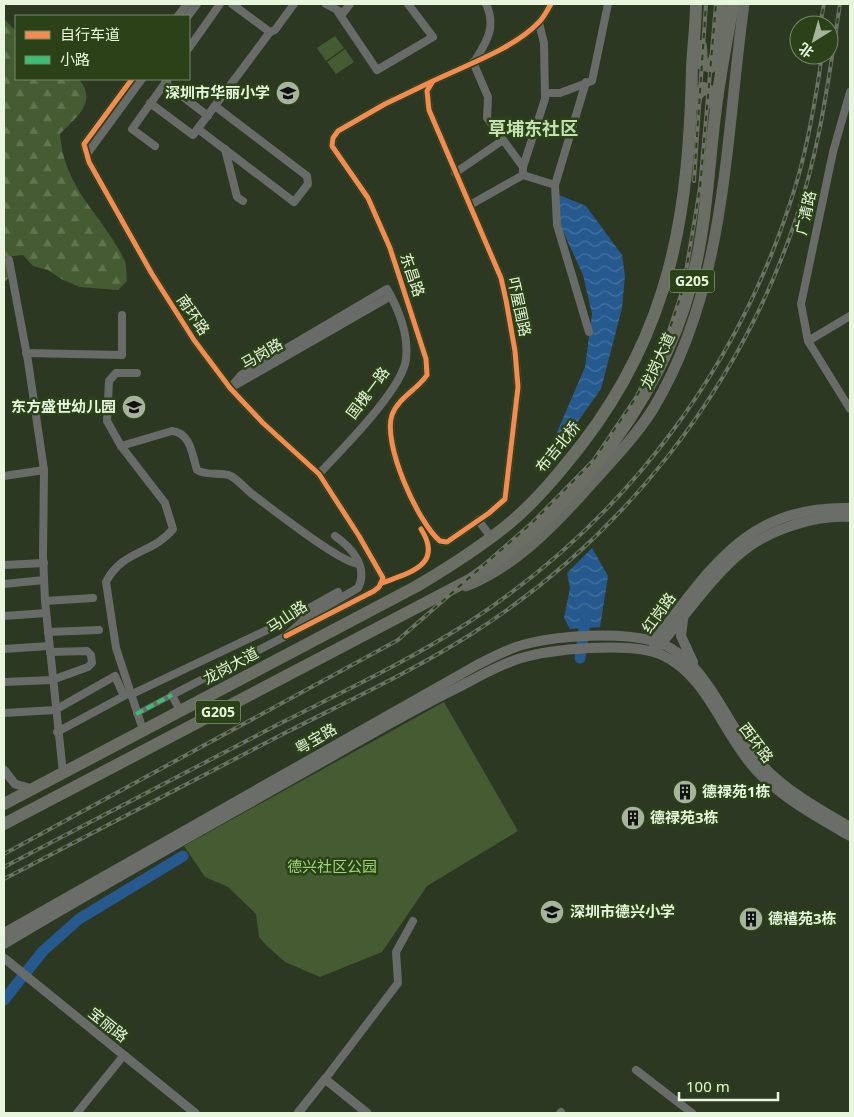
<svg xmlns="http://www.w3.org/2000/svg" width="854" height="1117" viewBox="0 0 854 1117" font-family="'Noto Sans','Noto Sans SC',sans-serif">
<defs>
<pattern id="forest-firs" width="22" height="20" patternUnits="userSpaceOnUse" patternTransform="scale(1.25)"><rect width="22" height="20" fill="#455c33"/><path d="M5 1l3.5 6h-7zM16 11l3.5 6h-7z" fill="#607450"/></pattern>
<pattern id="water-waves" width="16" height="10" patternUnits="userSpaceOnUse" patternTransform="scale(1.25)"><rect width="16" height="10" fill="#265a8f"/><path d="M0 5q4-4 8 0t8 0" fill="none" stroke="#46729e"/></pattern>
</defs>
<rect width="100%" height="100%" fill="#2c3822"/>
<!-- green -->
<g fill="#455c33">
<polygon points="335,36 344,48 326,61 317,48"/>
<polygon points="345,49 354,62 336,74 327,62"/>
<polygon points="444,702 518,831 427,886 382,952 320,977 285,962 267,946 259,937 256,914 228,887 205,877 184,846"/>
</g>
<!-- forest -->
<path fill="url(#forest-firs)" d="M4,19L16,31V79H79C98,103 76,117 60,134C64,189 101,213 124,259C127,265 126,274 127,281L118,290L80,287L63,280L48,270L33,266L23,255L5,257L9,278L4,282Z"/>
<!-- water -->
<g fill="url(#water-waves)">
<polygon points="559,195 586,206 622,255 625,276 622,308 601,389 553,456 555,437 585,367 592,314 583,275 562,229 558,209"/>
<polygon points="592,548 608,576 600,627 570,629 564,618 570,588 567,573"/>
</g>
<g fill="none" stroke-linecap="round" stroke-linejoin="round">
<!-- river -->
<g stroke="#265a8f" stroke-width="11">
<polyline points="580,658 586,615"/>
<polyline points="4,1000 43,951 79,919 183,856"/>
</g>
<!-- pedestrian -->
<polyline stroke="#696b68" stroke-width="5.5" points="136,714 172,695"/>
<!-- minor -->
<g stroke="#696b68" stroke-width="8">
<polyline points="232,4 270,32 275,30 294,4"/>
<polyline points="326,4 343,13 350,4"/>
<polyline points="338,12 377,70 433,37 408,4"/>
<polyline points="178,16 187,4"/>
<polyline points="188,16 197,4"/>
<polyline points="539,23 544,43 545,99 523,167 523,175 555,185 557,225 589,332"/>
<polyline points="189,48 220,4"/>
<path d="M476,59C488,40 496,25 486,4"/>
<polyline points="473,62 488,97 487,118 523,167"/>
<polyline points="132,79 84,144 89,162 152,274 194,340 230,388 263,423 319,474 359,536 383,578 379,587 374,591 286,636"/>
<path d="M433,81L385,104L338,131L333,138L332,146L368,198L390,248L426,359L427,375C418,389 398,398 392,415C382,443 418,523 440,541L447,542L489,513L505,499L518,387L515,351L506,300L501,278L429,110L427,91L433,81C466,65 513,49 538,23C544,18 547,10 551,4"/>
<polyline points="165,83 208,116"/>
<polyline points="850,92 833,152 801,304 808,341 850,409"/>
<polyline points="545,93 560,93 592,81 608,4"/>
<polyline points="150,103 193,135 270,32"/>
<polyline points="198,129 294,202 308,184 307,176 215,106"/>
<polyline points="155,146 132,129 168,79"/>
<polyline points="225,149 237,197 243,201"/>
<polyline points="87,154 142,79"/>
<polyline points="455,173 503,140"/>
<polyline points="555,185 586,82"/>
<polyline points="470,205 523,175"/>
<polyline points="9,260 28,361 44,470 43,556 45,601 63,773"/>
<polyline points="808,341 850,316"/>
<polyline points="26,353 122,355 122,315"/>
<path d="M137,373H116L109,381L107,421L121,446L165,503L173,529C153,554 122,550 106,582L116,648L143,730"/>
<polyline points="234,386 391,296"/>
<path d="M230,388L241,375L387,289C399,310 409,334 406,359C403,389 341,450 319,474"/>
<path d="M121,446L172,431C191,433 192,455 197,470C208,477 221,471 231,476C239,481 245,488 252,494C270,507 341,564 359,564"/>
<polyline points="4,476 44,470"/>
<polyline points="478,520 491,537"/>
<polyline points="4,565 44,563"/>
<polyline points="4,584 44,580"/>
<polyline points="45,601 93,598"/>
<polyline points="4,616 46,613"/>
<polyline points="48,632 99,630"/>
<polyline points="4,649 49,646"/>
<polyline points="4,682 52,680 88,667 92,663 91,655 87,651 50,652"/>
<polyline points="130,695 284,622 338,592"/>
<path d="M180,711L172,695L286,636L306,618L358,588C369,567 351,547 335,536"/>
<polyline points="4,713 55,710 115,676 124,696 57,732"/>
<polyline points="636,1070 692,1113"/>
<polyline points="325,1079 398,983 396,952 413,921"/>
<polyline points="77,1113 124,1055"/>
<polyline points="560,1113 561,1112"/>
</g>
<!-- tertiary -->
<g stroke="#696b68" stroke-width="9">
<polyline points="4,770 15,784 32,789"/>
<polyline points="4,958 195,1113"/>
<polyline points="298,1113 325,1079 367,1113"/>
</g>
<!-- secondary -->
<g stroke="#6b6e68" stroke-width="10">
<polyline points="683,620 681,636 693,662"/>
<path d="M654,646V641C711,569 746,505 850,508"/>
<path d="M658,647C684,618 712,576 742,552C770,529 815,515 850,517"/>
<path d="M4,933L477,665C493,657 509,648 526,644C561,635 619,632 654,641C670,645 686,658 697,671C721,699 735,736 761,764C786,791 819,809 850,827"/>
<path d="M4,944C109,881 216,822 322,762C367,736 412,710 459,687C478,677 497,666 518,659C549,649 632,641 662,655C708,676 723,735 756,770C783,799 817,817 850,836"/>
</g>
<!-- primary -->
<path stroke="#686b63" stroke-width="11" d="M466,586C512,568 551,529 583,493C607,466 634,439 653,409C727,286 725,141 744,4"/>
<!-- trunk -->
<g stroke="#6a6e64" stroke-width="12">
<polyline points="701,46 702,64 711,67 716,55 721,4"/>
<polyline points="695,104 697,95 704,88 712,92 714,105"/>
<path d="M4,804L417,586C449,567 482,546 511,522C538,499 560,472 582,444C672,327 689,211 692,68C693,46 696,25 696,4"/>
<path d="M4,824L471,579C579,506 671,389 697,259C707,212 709,164 715,116C719,78 727,41 733,4"/>
</g>
<!-- rail casing -->
<g stroke="#6d7268" stroke-width="4">
<g id="rail">
<polyline points="820,25 824,4"/>
<polyline points="694,181 706,4"/>
<polyline points="4,854 398,640 533,522 593,461 637,396 669,331 683,289 700,188 716,4"/>
<path d="M4,867C94,820 185,773 275,726C340,693 407,662 469,622C629,518 743,363 797,181C809,140 816,97 822,55"/>
<path d="M4,879C97,830 191,782 285,733C348,701 413,671 473,633C625,536 739,389 796,219C820,149 829,76 840,4"/>
</g>
</g>
<!-- rail -->
<use href="#rail" stroke="#2b4218" stroke-width="2" stroke-dasharray="5.5" stroke-linecap="butt"/>
<!-- quiet -->
<polyline stroke="#3abd76" stroke-width="4" stroke-dasharray="8 4" stroke-linecap="butt" points="136,714 172,695"/>
<!-- cycleway casing -->
<g stroke="#2b4218" stroke-width="8">
<g id="cycleway">
<polyline points="132,79 84,144 89,162 152,274 194,340 230,388 263,423 319,474 359,536 383,578 379,587 374,591 286,636"/>
<path d="M433,81L385,104L338,131L333,138L332,146L368,198L390,248L426,359L427,375C418,389 398,398 392,415C382,443 418,523 440,541L447,542L489,513L505,499L518,387L515,351L506,300L501,278L429,110L427,91L433,81C466,65 513,49 538,23C544,18 547,10 551,4"/>
<path d="M382,583C409,573 444,565 421,529"/>
</g>
</g>
<!-- cycleway -->
<use href="#cycleway" stroke="#f68b52" stroke-width="5"/>
</g>
<!-- icons -->
<defs>
<g id="school-disc" transform="scale(1.25)"><circle r="9.5" fill="#a6b49c" stroke="#2b4218"/><path d="M0-5L7-2L0 1L-7-2ZM-4 1L0 2.5L4 1V4Q0 6-4 4Z" fill="#111"/></g>
<g id="building-disc" transform="scale(1.25)"><circle r="9.5" fill="#a6b49c" stroke="#2b4218"/><path d="M-4-6H4V6H1V3H-1V6H-4ZM-2.5-4.3h1.7v1.8h-1.7ZM.8-4.3h1.7v1.8H.8ZM-2.5-1h1.7V.8h-1.7ZM.8-1h1.7V.8H.8Z" fill="#111"/></g>
</defs>
<g fill-rule="evenodd">
<use href="#school-disc" x="288" y="93"/>
<use href="#school-disc" x="134" y="407"/>
<use href="#building-disc" x="685" y="792"/>
<use href="#building-disc" x="633" y="818"/>
<use href="#school-disc" x="552" y="912"/>
<use href="#building-disc" x="751" y="919"/>
</g>
<g text-anchor="middle" stroke-width="5" stroke-linejoin="round" paint-order="stroke">
<!-- shield labels -->
<g fill="#2b4218" stroke="#afc0a2" stroke-width="1">
<rect x="669.5" y="269.5" width="45" height="23" rx="4"/>
<rect x="195.5" y="700.5" width="45" height="23" rx="4"/>
</g>
<g font-size="14" font-weight="bold" fill="#e7f6dd">
<text x="692" y="286">G205</text>
<text x="218" y="717">G205</text>
</g>
<!-- poi labels -->
<g font-size="15" font-weight="bold" fill="#e7f6dd" stroke="#2b4218" text-anchor="start">
<text x="270" y="98" text-anchor="end">深圳市华丽小学</text>
<text x="116" y="412" text-anchor="end">东方盛世幼儿园</text>
<text x="702" y="797">德禄苑1栋</text>
<text x="650" y="823">德禄苑3栋</text>
<text x="570" y="917">深圳市德兴小学</text>
<text x="768" y="924">德禧苑3栋</text>
</g>
<!-- street labels -->
<g font-size="15" fill="#e7f6dd" stroke="#2b4218">
<text transform="translate(806 213) rotate(-77)" y="5">广清路</text>
<text transform="translate(412 275) rotate(71)" y="5">东昌路</text>
<text transform="translate(519 307) rotate(78)" y="5">吓屋围路</text>
<text transform="translate(193 315) rotate(56)" y="5">南环路</text>
<text transform="translate(262 354) rotate(-30)" y="5">马岗路</text>
<text transform="translate(658 361) rotate(-65)" y="5">龙岗大道</text>
<text transform="translate(368 393) rotate(-53)" y="5">国槐一路</text>
<text transform="translate(558 447) rotate(-51)" y="5">布吉北桥</text>
<text transform="translate(659 613) rotate(-54)" y="5">红岗路</text>
<text transform="translate(287 617) rotate(-34)" y="5">马山路</text>
<text transform="translate(231 666) rotate(-28)" y="5">龙岗大道</text>
<text transform="translate(316 739) rotate(-30)" y="5">粤宝路</text>
<text transform="translate(756 743) rotate(53)" y="5">西环路</text>
<text transform="translate(108 1025) rotate(39)" y="5">宝丽路</text>
</g>
<!-- park labels -->
<g font-size="15" fill="#9fd873" stroke="#2b4218">
<text x="332" y="872">德兴社区公园</text>
</g>
<!-- quarter labels -->
<g font-size="18" font-weight="bold" fill="#c3e0b0" stroke="#2b4218">
<text x="533" y="135">草埔东社区</text>
</g>
</g>
<!-- border -->
<rect width="854" height="1117" fill="none" stroke="#e7f6dd" stroke-width="10"/>
<!-- legend -->
<rect x="15" y="15" width="175" height="65" fill="#2b4218" stroke="#768a67"/>
<rect x="25" y="31" width="25" height="8" fill="#f68b52" stroke="#768a67"/>
<text x="60" y="40" font-size="15" fill="#e7f6dd">自行车道</text>
<rect x="25" y="56" width="25" height="8" fill="#3abd76" stroke="#768a67"/>
<text x="60" y="65" font-size="15" fill="#e7f6dd">小路</text>
<!-- north arrow -->
<g transform="translate(814 40) rotate(217)"><circle r="24" fill="#2b4218" stroke="#768a67"/>
<path d="M0-4L9 19L0 12L-9 19Z" fill="#a6b49c"/>
<text y="-8" font-size="14" font-weight="bold" text-anchor="middle" fill="#e7f6dd">北</text>
</g>
<!-- scale -->
<path d="M679 1092v8h99v-8" fill="none" stroke="#e7f6dd" stroke-width="2.5"/>
<text x="686" y="1092" font-size="15" fill="#e7f6dd" stroke="#2b4218" stroke-width="4" paint-order="stroke">100 m</text>
</svg>
